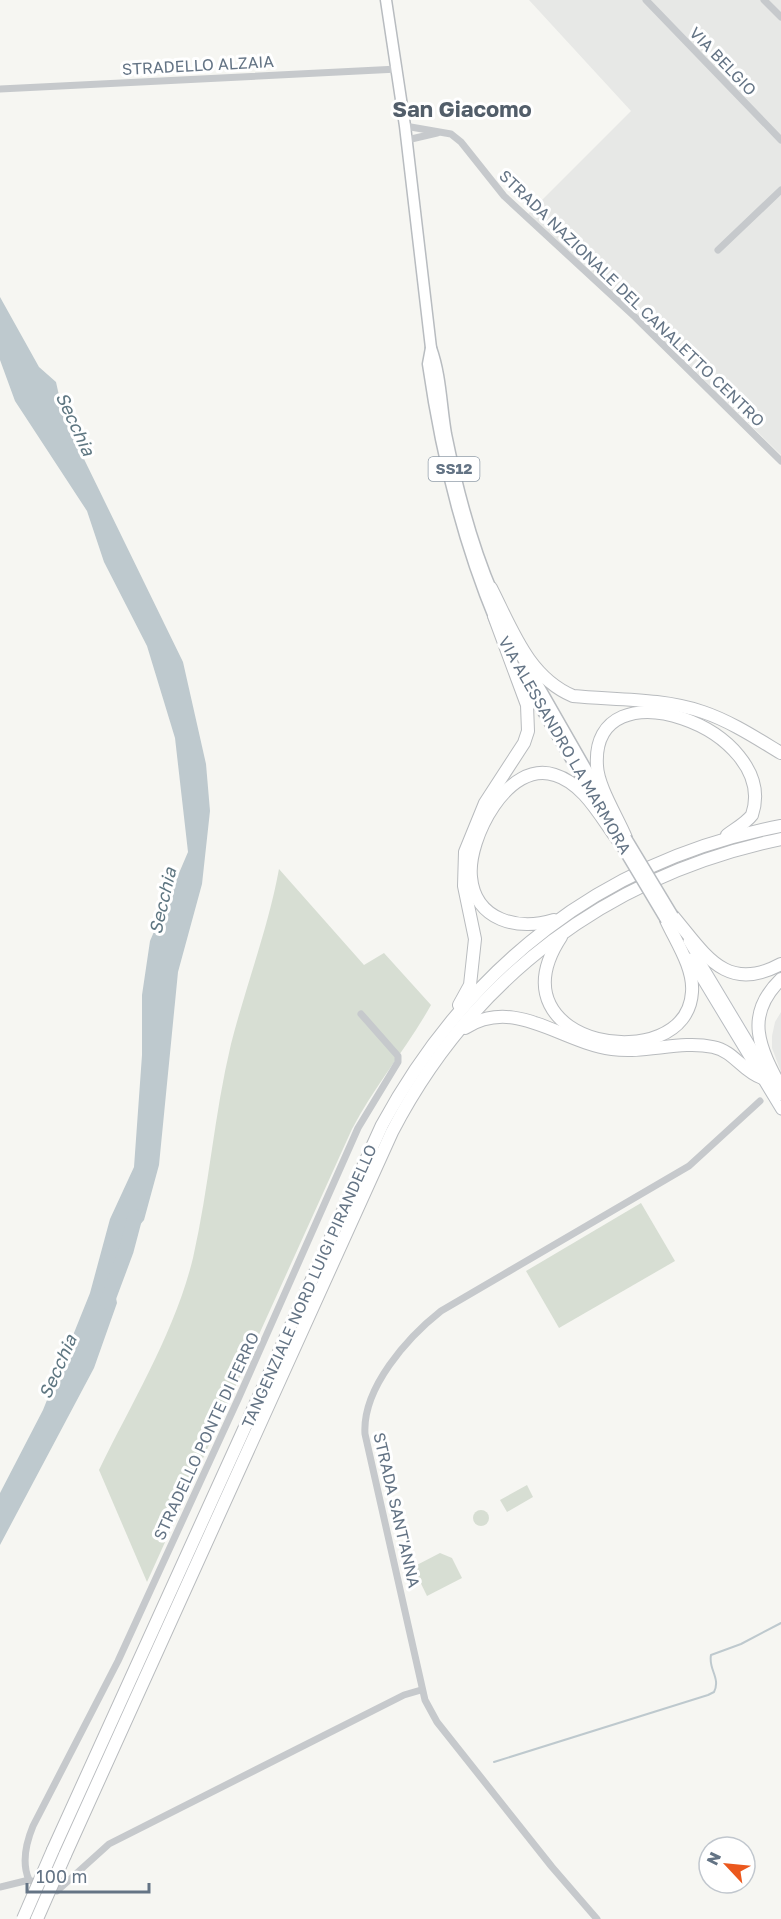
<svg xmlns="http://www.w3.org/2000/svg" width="781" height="1919" viewBox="0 0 781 1919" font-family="'Golos Text',sans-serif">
<rect width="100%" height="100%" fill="#f6f6f2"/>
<!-- built -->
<g fill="#e7e8e6">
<polygon points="529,0 781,0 781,455 636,313 527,215 631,111"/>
<polygon points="781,1012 781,1072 772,1048 772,1036 775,1022"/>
</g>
<!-- green -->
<g fill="#d7ded3">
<path d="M279,869L364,965L384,953L431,1005C407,1048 375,1085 352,1129L147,1582L99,1470C132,1402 175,1332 193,1258C209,1188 214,1115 231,1044C246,985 268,929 279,869Z"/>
<polygon points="641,1203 675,1261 559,1328 526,1271"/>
<polygon points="527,1485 533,1497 507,1512 500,1500"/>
<circle cx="481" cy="1518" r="8"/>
<polygon points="440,1553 452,1558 462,1578 427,1596 413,1567"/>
</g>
<!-- water -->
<polygon fill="#bec9ce" points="0,297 39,367 56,382 64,418 183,662 206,764 210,811 202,884 178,972 159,1165 144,1220 120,1248 111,1272 117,1303 94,1368 0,1545 0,1493 43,1410 90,1293 110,1219 134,1167 142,1055 142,995 150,941 188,852 175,738 147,646 104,562 87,511 15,401 0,360"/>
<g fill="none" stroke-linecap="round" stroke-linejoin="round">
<!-- stream -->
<path stroke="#bec9ce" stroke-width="2" d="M494,1762L708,1695L714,1692C721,1678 708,1669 711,1655L741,1644L781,1623"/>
<!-- river -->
<polyline stroke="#bec9ce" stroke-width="15" points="107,1302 126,1251 135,1217"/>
<!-- secondary casing -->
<g stroke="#b8bcc1" stroke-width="11">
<g id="secondary">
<polyline points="688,941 781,1096"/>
<polyline points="689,958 781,1110"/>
</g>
</g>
<!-- primary casing -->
<g stroke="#b8bcc0" stroke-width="13">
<g id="primary">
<path d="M386,0L405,126L431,348C441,376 441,405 446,434C457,488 471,543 493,594"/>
<path d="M431,348L428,364C441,454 461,538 496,622"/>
<polyline points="519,652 602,797"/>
<polyline points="518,669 597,803"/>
</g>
</g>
<!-- highway casing -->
<g stroke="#b8bbbe" stroke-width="14">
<g id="highway">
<path d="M491,588C512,629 528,677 573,696C615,700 662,698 703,712C730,721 756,738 781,753"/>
<path d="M626,838C618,818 598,787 597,766C590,660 781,729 752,815C746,823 735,829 727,835"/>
<path d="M673,916C705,954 726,994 781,964"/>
<path d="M554,920C519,931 475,921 471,877C467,839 508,759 555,775C585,784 602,820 620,843"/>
<path d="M561,937C488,1048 687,1079 692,992C694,968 676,942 666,920"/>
<path d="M781,979C743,1016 760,1048 781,1088"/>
<polyline points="459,1005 470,985 475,939 464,886 465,852 485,803 524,743 528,731 527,705 494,616"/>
<path d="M465,1028C515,996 560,1042 612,1049C645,1054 680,1040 713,1047C734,1051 742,1071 762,1078"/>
<path d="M53,1850L382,1125C468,967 602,860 781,826"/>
<path d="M65,1855L392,1132C473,976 610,875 781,839"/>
</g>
</g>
<!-- street -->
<g stroke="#c6c9cc" stroke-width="7">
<polyline points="646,0 781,140"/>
<polyline points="764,0 781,17"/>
<polyline points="0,89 398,69"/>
<polyline points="405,126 451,134 461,142 504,196 635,317 781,461"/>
<polyline points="407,140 437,133"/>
<polyline points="718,250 781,190"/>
<path d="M361,1014L398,1056V1062L358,1128L239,1397L118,1661L33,1826C26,1843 21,1862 29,1880L57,1891L109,1844L404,1695L421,1690"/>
<polyline points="0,1887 29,1880"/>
<path d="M597,1919L552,1867L437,1722L425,1700L365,1434C362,1388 408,1337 441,1311L689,1166L760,1101"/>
</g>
<!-- secondary -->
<use href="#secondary" stroke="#fff" stroke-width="9"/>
<!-- primary -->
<use href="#primary" stroke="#fff" stroke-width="10"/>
<!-- highway -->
<use href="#highway" stroke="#fff" stroke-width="12"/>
<!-- primary-bridge casing -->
<g stroke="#b8bcc0" stroke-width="13" stroke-linecap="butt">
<g id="primary-bridge">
<polyline points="626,838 673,916"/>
<polyline points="620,843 666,920"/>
</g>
</g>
<!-- highway-bridge casing -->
<g stroke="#b8bbbe" stroke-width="14" stroke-linecap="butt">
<g id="highway-bridge">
<polyline points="23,1919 53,1850"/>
<polyline points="37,1919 65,1855"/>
</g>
</g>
<!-- primary-bridge -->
<use href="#primary-bridge" stroke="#fff" stroke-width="10"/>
<!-- highway-bridge -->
<use href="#highway-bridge" stroke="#fff" stroke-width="12"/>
</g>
<g text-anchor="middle" stroke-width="6" stroke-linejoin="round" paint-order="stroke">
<!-- shield labels -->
<rect fill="#fff" stroke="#929eaa" stroke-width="1.5" x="428.5" y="457" width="51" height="24" rx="4.5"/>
<g font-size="15" font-weight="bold" fill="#647485">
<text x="454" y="474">SS12</text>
</g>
<!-- street labels -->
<g font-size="16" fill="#647485" stroke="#fff">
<text transform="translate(723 61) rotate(46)" y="6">VIA BELGIO</text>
<text transform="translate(198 65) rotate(-3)" y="6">STRADELLO ALZAIA</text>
<text transform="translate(632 298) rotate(44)" y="6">STRADA NAZIONALE DEL CANALETTO CENTRO</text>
<text transform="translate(565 745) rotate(60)" y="6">VIA ALESSANDRO LA MARMORA</text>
<text transform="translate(309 1286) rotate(-66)" y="6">TANGENZIALE NORD LUIGI PIRANDELLO</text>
<text transform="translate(206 1436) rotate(-65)" y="6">STRADELLO PONTE DI FERRO</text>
<text transform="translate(397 1510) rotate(77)" y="6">STRADA SANT'ANNA</text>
</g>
<!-- water labels -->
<g font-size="18" font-style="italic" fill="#5f7782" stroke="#fff">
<text transform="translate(75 424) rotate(65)" y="6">Secchia</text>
<text transform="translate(163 901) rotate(-77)" y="6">Secchia</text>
<text transform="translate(58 1367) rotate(-66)" y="6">Secchia</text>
</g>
<!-- district labels -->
<g font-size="22" font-weight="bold" fill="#525e6a" stroke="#fff">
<text x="462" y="117">San Giacomo</text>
</g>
</g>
<!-- north arrow -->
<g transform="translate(727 1865) rotate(296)"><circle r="28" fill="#ffffff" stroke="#c1c7ce" stroke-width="1.5"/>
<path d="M0-4.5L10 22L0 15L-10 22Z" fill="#eb581d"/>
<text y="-9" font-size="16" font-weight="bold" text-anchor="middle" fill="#647485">N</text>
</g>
<!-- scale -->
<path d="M27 1883v9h122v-9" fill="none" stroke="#647485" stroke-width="3"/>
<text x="36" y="1883" font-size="18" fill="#647485" stroke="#ffffff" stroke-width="4.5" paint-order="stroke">100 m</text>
</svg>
